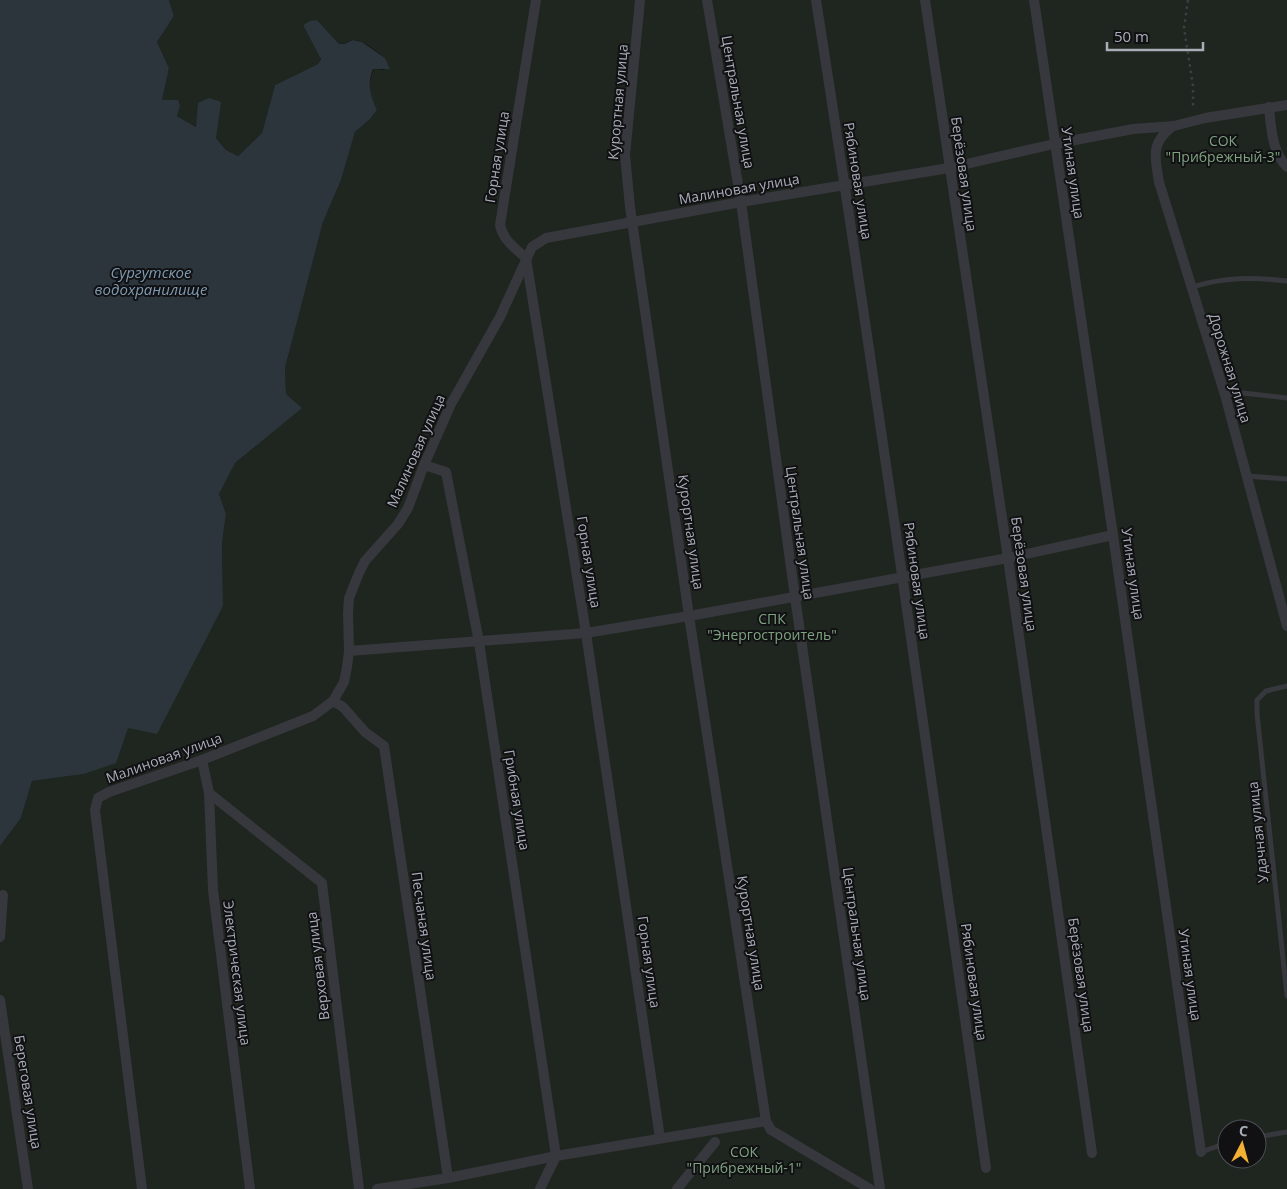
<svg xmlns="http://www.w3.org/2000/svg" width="1287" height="1189" viewBox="0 0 1287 1189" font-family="'Open Sans',sans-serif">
<rect width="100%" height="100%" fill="#161618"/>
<!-- green -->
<path fill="#1e261f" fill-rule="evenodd" d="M169,0H1287V1189H0V846L21,818L32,781L84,774L127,728L223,606L222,543L226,514L219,494L234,464L301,408L286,394L285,368L323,222L341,180L355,132L370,119L377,110C369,93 367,86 374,69L384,70L385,58C377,52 366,41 355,40C350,40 345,44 339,44L317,20L303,25L321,58L318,64L275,85L262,133L238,156L226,150L216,138L177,116L180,106L177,101L162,100L169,68L157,42L174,16ZM1227,1129H1257V1159H1227Z"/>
<!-- water -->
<path fill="#2c353c" d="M0,0H169L174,16L157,42L169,68L162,100H178L180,106L177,116L196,127L198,103L209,98L221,102L216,138L226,150L238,156L262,133L275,85L318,64L321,59L303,25L310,21L317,20L339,44H344L353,40L362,42L385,58L390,69H373C367,85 370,94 377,110L370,119L355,132L341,180L323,222L285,368L286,394L302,408L235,463L219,494L226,514L222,543L223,606L157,734L128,728L116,763L84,774L32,781L21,818L0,846Z"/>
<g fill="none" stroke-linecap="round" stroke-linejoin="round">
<!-- path -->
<polyline stroke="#3d3f44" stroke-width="2.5" stroke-dasharray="2.5 4" stroke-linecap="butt" points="1188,0 1184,28 1193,86 1193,109"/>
<!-- service -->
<g stroke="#37383d" stroke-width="5">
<path d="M1192,287C1225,277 1252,277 1287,281"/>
<polyline points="1225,395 1243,393 1287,398"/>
<polyline points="1247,476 1287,479"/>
<polyline points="1287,686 1266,691 1257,700 1257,714 1287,996"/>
<polyline points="1257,1137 1287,1132"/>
<polyline points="1201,1152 1227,1143"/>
</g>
<!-- minor -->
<g stroke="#37383d" stroke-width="10">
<path d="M536,0L500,225C503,240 515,248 526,258L586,633L660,1138"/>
<polyline points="640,0 625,155 630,207 689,616 766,1121 771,1130 870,1189"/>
<polyline points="707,0 741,202 795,597 880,1189"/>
<path d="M816,0C877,389 931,778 986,1168"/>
<polyline points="925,0 1008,558 1092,1153"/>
<polyline points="1034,0 1113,535 1201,1152"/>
<path d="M1269,107C1271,128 1272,152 1287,167"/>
<path d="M1173,126C1150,143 1155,157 1159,182L1225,395L1287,626"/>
<polyline points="424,465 446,472 479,642 556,1156 540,1189"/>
<polyline points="349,651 586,633 689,616 1008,558 1113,535"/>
<polyline points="333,701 343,707 365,732 384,746 448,1178"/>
<polyline points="202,760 209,793 213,890 250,1189"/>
<polyline points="209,793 322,883 359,1189"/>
<polyline points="0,937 3,895"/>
<polyline points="0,1000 28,1189"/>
<polyline points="142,1189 95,810 98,798 109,792 202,760 313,716 333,701 344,682 347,667 349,651 348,613 349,598 359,573 365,561 398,524 408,508 424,465 451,404 500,317 532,247 546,238 741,202 949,168 1054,144 1133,129 1174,126 1205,118 1287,105"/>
<polyline points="377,1189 448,1178 556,1156 766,1121"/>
<polyline points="677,1189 715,1142"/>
</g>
</g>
<g text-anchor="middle" stroke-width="4" stroke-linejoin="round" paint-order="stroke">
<!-- street labels -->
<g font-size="14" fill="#a8adb8" stroke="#111113">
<text transform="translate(618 102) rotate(-85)" y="5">Курортная улица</text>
<text transform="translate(738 102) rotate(80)" y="5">Центральная улица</text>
<text transform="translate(497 157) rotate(-81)" y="5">Горная улица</text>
<text transform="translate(1073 173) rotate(82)" y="5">Утиная улица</text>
<text transform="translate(964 174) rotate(82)" y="5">Берёзовая улица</text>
<text transform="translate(858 181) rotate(81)" y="5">Рябиновая улица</text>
<text transform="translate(739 189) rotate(-10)" y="5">Малиновая улица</text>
<text transform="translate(1230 368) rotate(73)" y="5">Дорожная улица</text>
<text transform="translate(416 451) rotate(-66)" y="5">Малиновая улица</text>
<text transform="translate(691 532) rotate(82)" y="5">Курортная улица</text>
<text transform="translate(800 533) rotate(82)" y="5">Центральная улица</text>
<text transform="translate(589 562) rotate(81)" y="5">Горная улица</text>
<text transform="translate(1024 574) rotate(82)" y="5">Берёзовая улица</text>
<text transform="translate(1133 574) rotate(82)" y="5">Утиная улица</text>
<text transform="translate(917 581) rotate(82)" y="5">Рябиновая улица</text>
<text transform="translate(164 758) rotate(-20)" y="5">Малиновая улица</text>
<text transform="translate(517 800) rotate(81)" y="5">Грибная улица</text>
<text transform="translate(1258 832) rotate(-96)" y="5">Удачная улица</text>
<text transform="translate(424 926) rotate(82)" y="5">Песчаная улица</text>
<text transform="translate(751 933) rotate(81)" y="5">Курортная улица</text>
<text transform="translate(857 934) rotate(82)" y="5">Центральная улица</text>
<text transform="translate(649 962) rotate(82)" y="5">Горная улица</text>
<text transform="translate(318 966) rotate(-97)" y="5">Верховая улица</text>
<text transform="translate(237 973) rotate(83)" y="5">Электрическая улица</text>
<text transform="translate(1081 975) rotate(82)" y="5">Берёзовая улица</text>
<text transform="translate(1190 975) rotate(82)" y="5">Утиная улица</text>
<text transform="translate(974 982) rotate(82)" y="5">Рябиновая улица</text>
<text transform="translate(28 1092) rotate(81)" y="5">Береговая улица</text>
</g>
<!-- park labels -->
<g font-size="14" fill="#7fa381" stroke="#111113">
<text x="1223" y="146">СОК<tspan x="1223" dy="16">"Прибрежный-3"</tspan></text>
<text x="772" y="624">СПК<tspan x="772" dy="16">"Энергостроитель"</tspan></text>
<text x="744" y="1157">СОК<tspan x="744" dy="16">"Прибрежный-1"</tspan></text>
</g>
<!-- water labels -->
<g font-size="15" font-style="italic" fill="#7f9bb3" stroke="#111113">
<text x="151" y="278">Сургутское<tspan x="151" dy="17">водохранилище</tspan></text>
</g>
</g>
<!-- north arrow -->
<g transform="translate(1242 1144) rotate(6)"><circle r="24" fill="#111113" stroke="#4d4f55"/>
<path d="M0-4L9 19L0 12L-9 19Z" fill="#f2b134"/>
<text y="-8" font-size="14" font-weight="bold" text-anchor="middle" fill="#a8adb8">С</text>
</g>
<!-- scale -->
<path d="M1107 42v8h96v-8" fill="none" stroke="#a8adb8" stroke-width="2.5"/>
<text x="1114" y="42" font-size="15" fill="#a8adb8" stroke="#111113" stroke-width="4" paint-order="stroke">50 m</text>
</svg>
